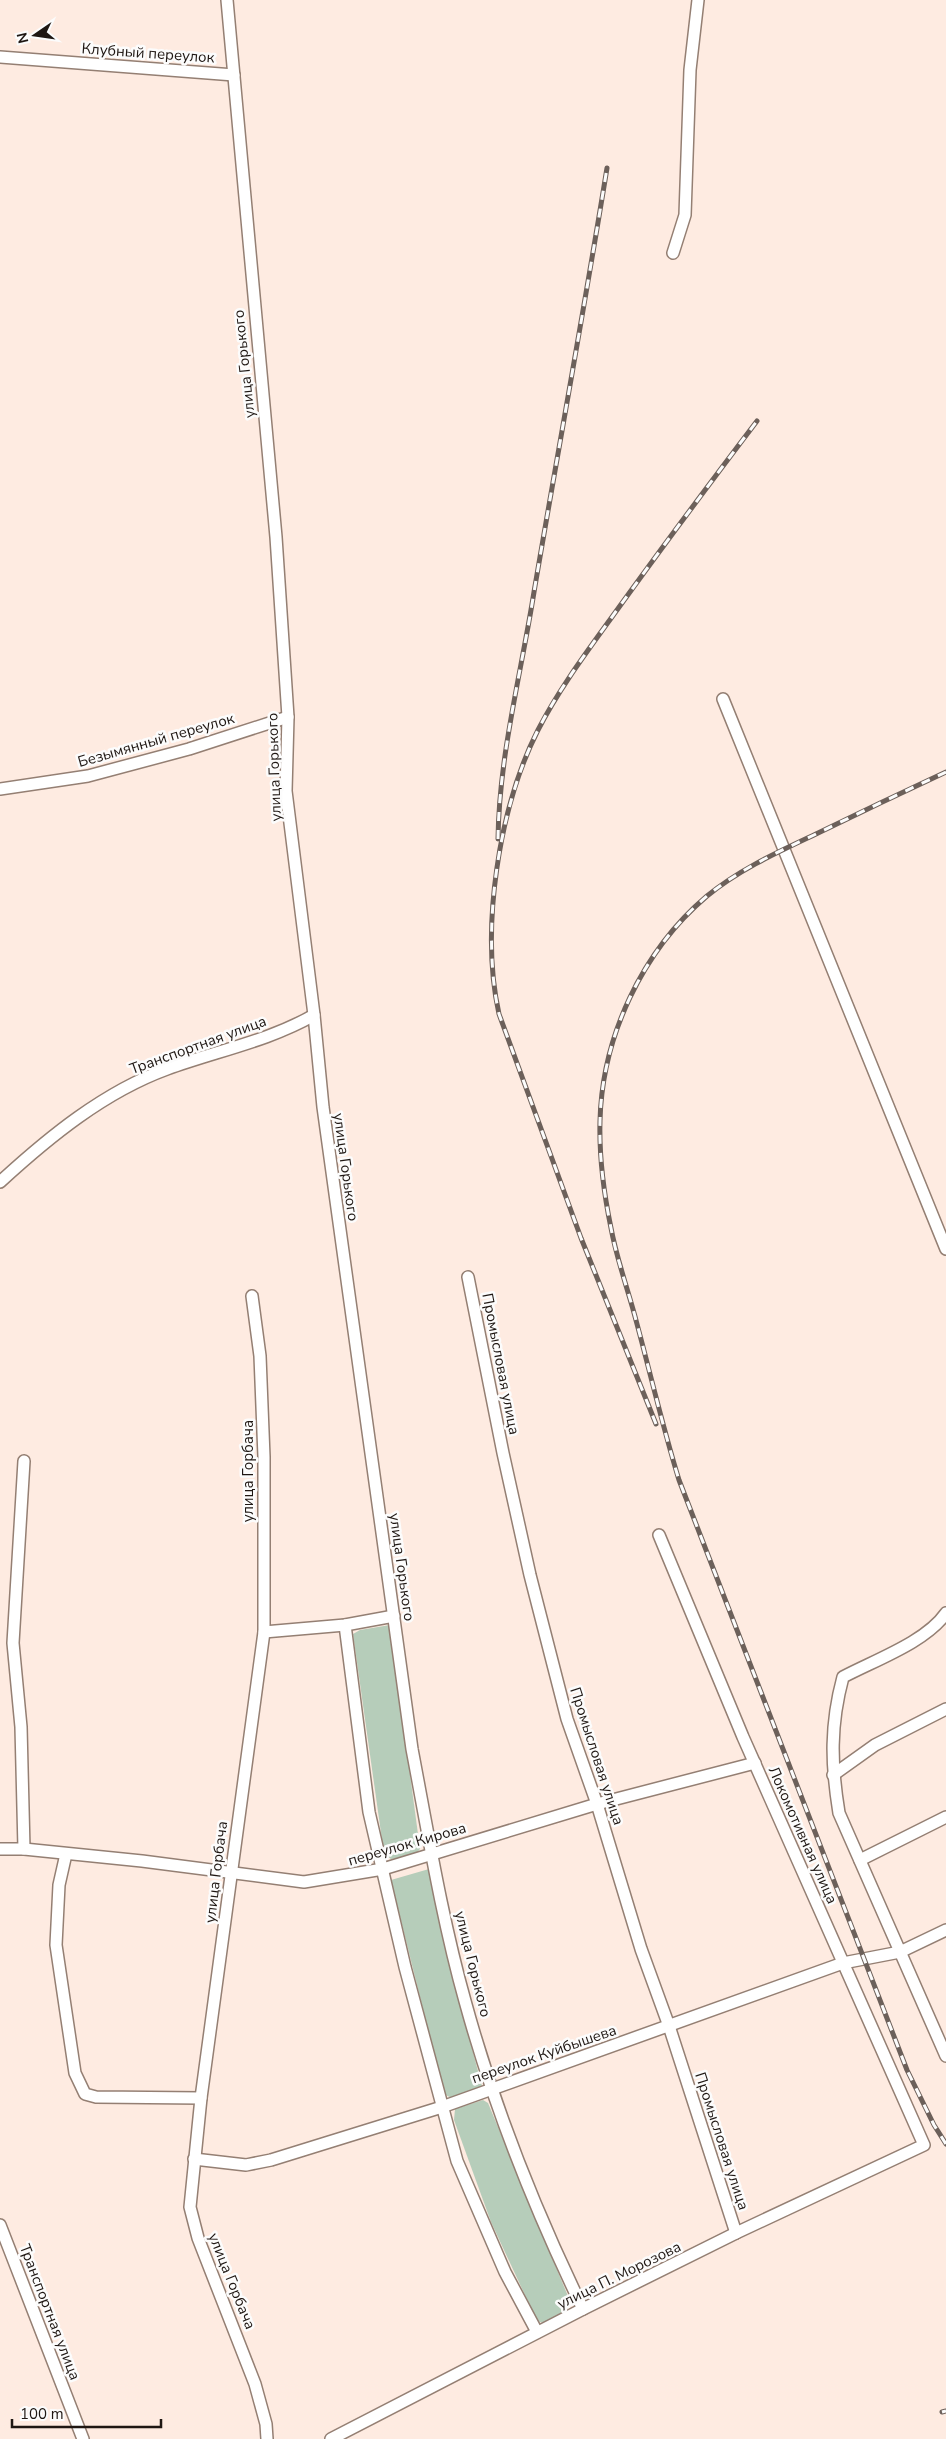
<svg xmlns="http://www.w3.org/2000/svg" width="946" height="2439" viewBox="0 0 946 2439" font-family="'Nunito Sans',sans-serif">
<rect width="100%" height="100%" fill="#feebe1"/>
<!-- green -->
<g fill="#b6cdba">
<polygon points="390,1625 420,1849 414,1856 391,1859 384,1854 353,1634 360,1630"/>
<polygon points="429,1869 441,1932 482,2086 478,2090 453,2099 444,2094 391,1880"/>
<polygon points="483,2100 488,2103 570,2301 566,2312 543,2323 537,2321 491,2222 454,2120 455,2109"/>
</g>
<g fill="none" stroke-linecap="round" stroke-linejoin="round">
<!-- street casing -->
<g stroke="#947f73" stroke-width="14">
<g id="street">
<path d="M227,0L276,537L288,717L286,791L314,1015L323,1107L412,1749C428,1833 442,1919 465,2001C494,2107 535,2210 583,2309"/>
<polyline points="0,57 234,75"/>
<polyline points="673,253 685,215 690,70 698,0"/>
<polyline points="723,699 946,1249"/>
<polyline points="0,789 88,776 189,749 288,717"/>
<path d="M0,1182C49,1137 104,1092 167,1069C216,1051 269,1041 314,1015"/>
<polyline points="468,1277 503,1453 530,1575 567,1719 597,1804 641,1949 669,2026 736,2233"/>
<polyline points="252,1296 260,1356 264,1457 264,1632 201,2098 190,2207 198,2238 255,2384 266,2424 267,2439"/>
<polyline points="24,1461 13,1643 21,1727 24,1849"/>
<path d="M946,1613C926,1642 875,1660 843,1677C830,1725 831,1764 839,1813L946,2056"/>
<polyline points="345,1625 369,1812 405,1967 457,2161 505,2272 537,2332"/>
<polyline points="264,1632 345,1625 394,1616"/>
<polyline points="833,1775 875,1745 946,1709"/>
<polyline points="0,1849 24,1849 142,1861 304,1882 383,1869 597,1804 755,1763"/>
<polyline points="66,1854 59,1885 56,1945 75,2073 85,2094 96,2097 201,2098"/>
<polyline points="860,1860 946,1817"/>
<polyline points="194,2159 246,2165 271,2160 442,2107 843,1963 900,1952 946,1930"/>
<polyline points="0,2225 83,2439"/>
<polyline points="331,2439 583,2309 736,2233 924,2145 743,1737 659,1535"/>
</g>
</g>
<!-- street -->
<use href="#street" stroke="#fff" stroke-width="11"/>
<!-- rail casing -->
<g stroke="#6c605a" stroke-width="5">
<g id="rail">
<path d="M946,772C903,792 859,813 816,834C778,852 740,869 707,896C642,951 602,1037 600,1121C599,1157 604,1194 611,1228C617,1261 629,1292 637,1324C651,1376 663,1428 679,1480L907,2070L934,2125L946,2144"/>
<path d="M498,839C499,756 521,674 534,592C558,451 584,310 607,168"/>
<path d="M656,1424L581,1238L499,1014C480,929 499,807 538,730C560,687 589,649 617,610C663,546 710,483 757,421"/>
<polyline points="942,2412 946,2411"/>
</g>
</g>
<!-- rail -->
<use href="#rail" stroke="#fcfcfc" stroke-width="3" stroke-dasharray="9" stroke-linecap="butt"/>
</g>
<g text-anchor="middle" stroke-width="5" stroke-linejoin="round" paint-order="stroke">
<!-- street labels -->
<g font-size="15" fill="#1f1713" stroke="#fcfcfc">
<text transform="translate(148 53) rotate(4)" y="5">Клубный переулок</text>
<text transform="translate(244 364) rotate(-96)" y="5">улица Горького</text>
<text transform="translate(156 740) rotate(-16)" y="5">Безымянный переулок</text>
<text transform="translate(274 767) rotate(-92)" y="5">улица Горького</text>
<text transform="translate(198 1045) rotate(-20)" y="5">Транспортная улица</text>
<text transform="translate(346 1167) rotate(82)" y="5">улица Горького</text>
<text transform="translate(501 1364) rotate(79)" y="5">Промысловая улица</text>
<text transform="translate(248 1471) rotate(-90)" y="5">улица Горбача</text>
<text transform="translate(402 1567) rotate(82)" y="5">улица Горького</text>
<text transform="translate(597 1756) rotate(72)" y="5">Промысловая улица</text>
<text transform="translate(803 1835) rotate(66)" y="5">Локомотивная улица</text>
<text transform="translate(407 1844) rotate(-16)" y="5">переулок Кирова</text>
<text transform="translate(216 1872) rotate(-83)" y="5">улица Горбача</text>
<text transform="translate(473 1964) rotate(76)" y="5">улица Горького</text>
<text transform="translate(544 2054) rotate(-19)" y="5">переулок Куйбышева</text>
<text transform="translate(722 2141) rotate(72)" y="5">Промысловая улица</text>
<text transform="translate(619 2275) rotate(-26)" y="5">улица П. Морозова</text>
<text transform="translate(232 2281) rotate(68)" y="5">улица Горбача</text>
<text transform="translate(50 2312) rotate(69)" y="5">Транспортная улица</text>
</g>
</g>
<!-- north arrow -->
<g transform="translate(35 35) rotate(257)" stroke="#fcfcfc" stroke-width="4" paint-order="stroke">
<path d="M0-4L9 19L0 12L-9 19Z" fill="#1f1713"/>
<text y="-8" font-size="14" font-weight="bold" text-anchor="middle" fill="#1f1713">N</text>
</g>
<!-- scale -->
<path d="M12 2419v8h149v-8" fill="none" stroke="#1f1713" stroke-width="2.5"/>
<text x="20" y="2419" font-size="15" fill="#1f1713" stroke="#fcfcfc" stroke-width="4" paint-order="stroke">100 m</text>
</svg>
